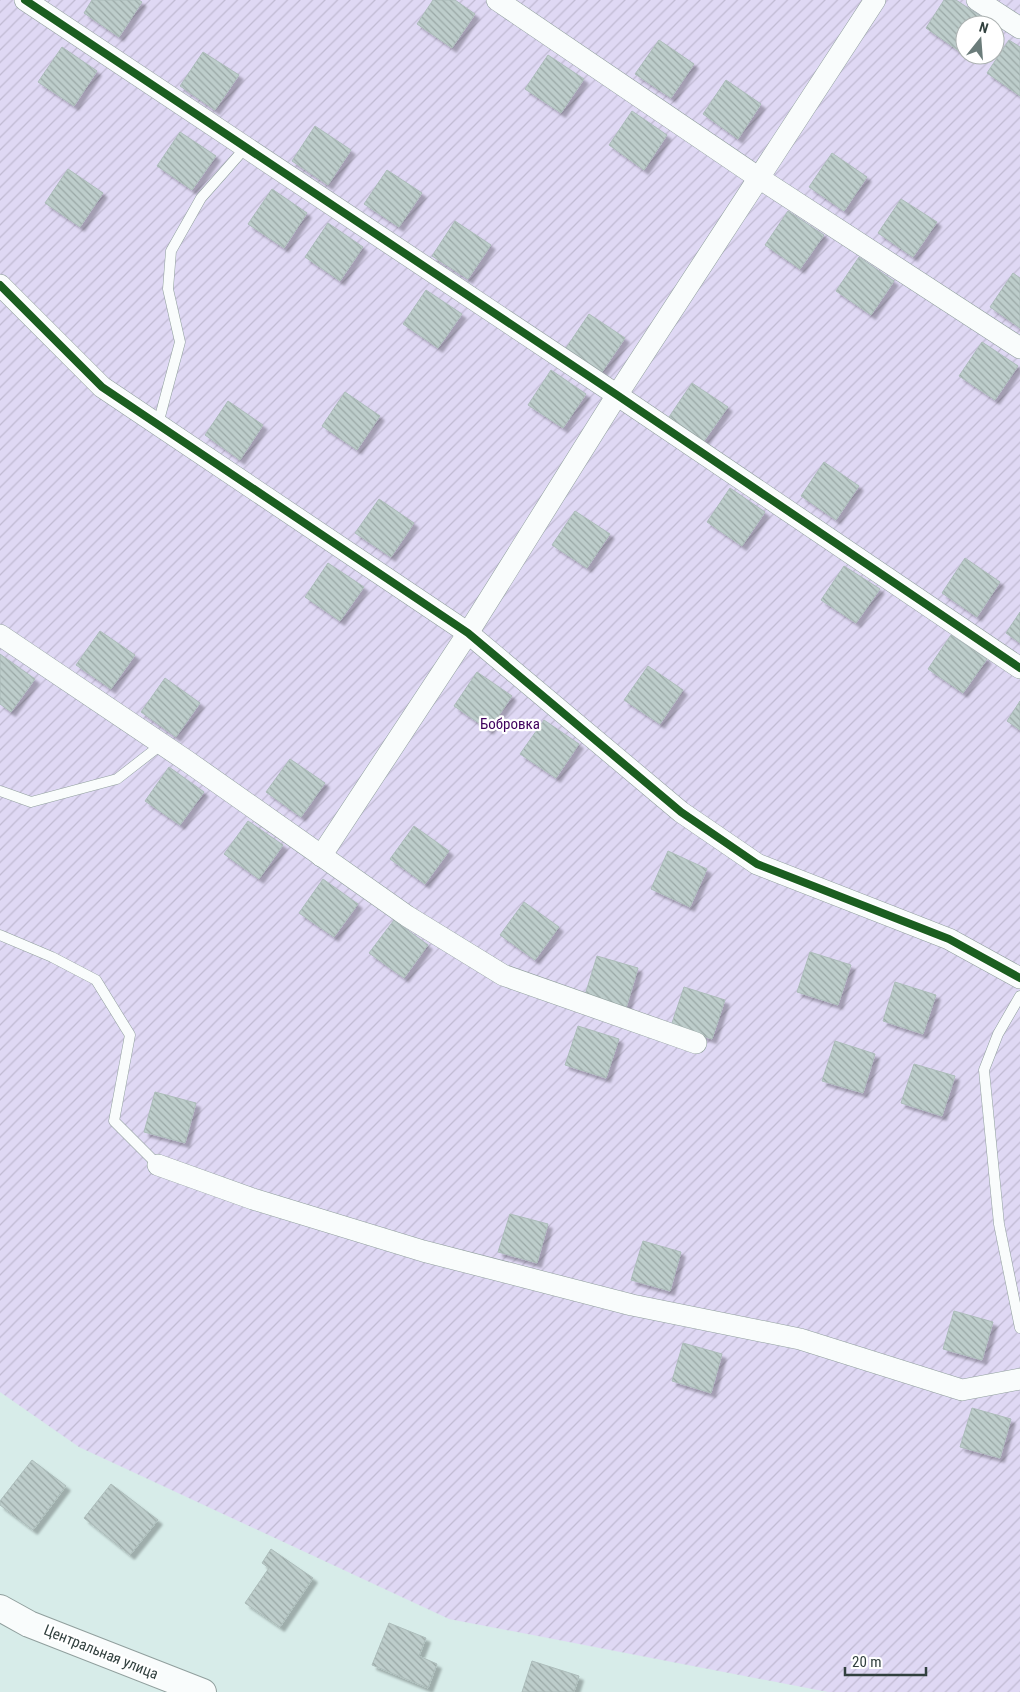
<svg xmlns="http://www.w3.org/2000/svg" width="1020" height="1692" viewBox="0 0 1020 1692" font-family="'Roboto Condensed',sans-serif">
<defs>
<pattern id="garden-furrows" width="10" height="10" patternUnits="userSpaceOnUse" patternTransform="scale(1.25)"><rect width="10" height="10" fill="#dfd8f4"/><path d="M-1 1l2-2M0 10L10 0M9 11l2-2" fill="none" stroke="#c0bad2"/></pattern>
<pattern id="building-back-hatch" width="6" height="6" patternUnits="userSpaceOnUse" patternTransform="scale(1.25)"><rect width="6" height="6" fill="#bdcdcb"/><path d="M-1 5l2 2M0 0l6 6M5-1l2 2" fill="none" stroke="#9aa8a6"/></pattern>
<filter id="shadow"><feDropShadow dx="4.5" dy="4.5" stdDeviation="1" flood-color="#0004"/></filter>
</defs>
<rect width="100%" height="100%" fill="#d7ece9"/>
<!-- garden -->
<path fill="url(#garden-furrows)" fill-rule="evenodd" d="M0,0H1020V1692H828L449,1619L79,1447L0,1392ZM965,25H995V55H965Z"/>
<!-- building -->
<g fill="url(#building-back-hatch)" stroke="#acbcba" filter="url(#shadow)">
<polygon points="92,0 139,0 142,2 119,37 84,13"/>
<polygon points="433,0 455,0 475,14 452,48 417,24"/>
<polygon points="944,0 956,0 982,17 977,25 965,25 965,42 959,51 926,28"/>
<polygon points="659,40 694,64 671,98 635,74"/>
<polygon points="1009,40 1020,47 1020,96 987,73"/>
<polygon points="62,47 97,71 74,106 38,82"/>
<polygon points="203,52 239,75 215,110 180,86"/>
<polygon points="548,55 584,79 561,113 525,89"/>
<polygon points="726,80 761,104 738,139 703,114"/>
<polygon points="632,111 667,135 644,170 609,145"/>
<polygon points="315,126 351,150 328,185 292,161"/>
<polygon points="180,132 216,156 192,190 157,166"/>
<polygon points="832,153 867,177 844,211 809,187"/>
<polygon points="68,169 103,193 80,227 45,203"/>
<polygon points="387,170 422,193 399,227 364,204"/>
<polygon points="272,189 307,213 284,248 248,224"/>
<polygon points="901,199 937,222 913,257 878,233"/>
<polygon points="788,211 824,235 800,269 765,245"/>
<polygon points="455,221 491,245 468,279 432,256"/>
<polygon points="328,223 363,247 340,281 305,257"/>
<polygon points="859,257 894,281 871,315 836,291"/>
<polygon points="1013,273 1020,278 1020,328 990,307"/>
<polygon points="426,290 462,314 438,348 403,324"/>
<polygon points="589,314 625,338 602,372 566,348"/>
<polygon points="982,342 1018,366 995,400 959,376"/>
<polygon points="551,370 586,394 563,428 528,405"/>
<polygon points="692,383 728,407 704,441 669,417"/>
<polygon points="345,392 380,416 357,450 322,426"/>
<polygon points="228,401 263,425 240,460 205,435"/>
<polygon points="824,462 859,486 836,520 801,496"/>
<polygon points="730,488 765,512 742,546 707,522"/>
<polygon points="379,499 414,523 391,557 355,533"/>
<polygon points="575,511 610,534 587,568 552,545"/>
<polygon points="965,558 1000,582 977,617 942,593"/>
<polygon points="328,563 364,587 340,621 305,597"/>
<polygon points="844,566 880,589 856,623 821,600"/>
<polygon points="1020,612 1020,643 1006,633"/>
<polygon points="100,631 135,655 111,689 76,665"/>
<polygon points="951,635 987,659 963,693 928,669"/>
<polygon points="0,654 35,679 11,712 0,704"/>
<polygon points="648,666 683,690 660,724 624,700"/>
<polygon points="477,672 512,696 489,730 454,706"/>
<polygon points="165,678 200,703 176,737 141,712"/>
<polygon points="1020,701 1020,730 1007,721"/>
<polygon points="544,720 579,744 556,778 520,754"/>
<polygon points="290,759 325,783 301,817 266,792"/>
<polygon points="169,767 204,792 180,825 145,801"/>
<polygon points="248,821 283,845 259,879 224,854"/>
<polygon points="414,826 449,851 425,884 390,859"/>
<polygon points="668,851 707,869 690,907 651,889"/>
<polygon points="323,879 358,904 334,937 299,913"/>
<polygon points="524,902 559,927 535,960 500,935"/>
<polygon points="394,920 428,945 404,978 369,953"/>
<polygon points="810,952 851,965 838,1005 797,992"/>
<polygon points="597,956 638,968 626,1008 585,995"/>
<polygon points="895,982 936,995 923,1034 883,1021"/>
<polygon points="684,987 725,1000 712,1039 671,1026"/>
<polygon points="578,1026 619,1039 606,1078 565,1065"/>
<polygon points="835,1041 875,1054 863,1093 822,1081"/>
<polygon points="914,1064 955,1076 942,1116 901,1103"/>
<polygon points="155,1092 196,1103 185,1143 144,1132"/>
<polygon points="510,1214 548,1224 537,1263 498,1252"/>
<polygon points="643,1241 681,1252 670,1291 631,1280"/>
<polygon points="954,1311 993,1322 982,1360 943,1349"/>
<polygon points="683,1343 722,1354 711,1393 672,1381"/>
<polygon points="972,1408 1011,1419 1000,1458 960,1447"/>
<polygon points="32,1460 66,1486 33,1530 0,1505 0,1501"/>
<polygon points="111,1484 158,1520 130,1555 84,1518"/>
<polygon points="271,1549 313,1578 280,1627 245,1603 269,1568 262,1563"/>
<polygon points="389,1623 426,1638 419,1656 437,1664 428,1688 372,1665"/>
<polygon points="532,1661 579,1676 574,1692 522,1692"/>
</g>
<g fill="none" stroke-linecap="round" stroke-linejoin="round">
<!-- service casing -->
<g stroke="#909f9d" stroke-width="11">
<g id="service">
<polyline points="158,424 180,342 168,289 171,251 201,198 246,147"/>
<polyline points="0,791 31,802 117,779 162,744"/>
<polyline points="0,935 52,957 96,980 130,1035 114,1121 158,1165"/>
<polyline points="1020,996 998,1034 984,1070 999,1224 1020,1328"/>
</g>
</g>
<!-- minor casing -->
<g stroke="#909f9d" stroke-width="22">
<g id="minor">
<polyline points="25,0 617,395 1020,668"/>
<polyline points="497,0 759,178 1020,348"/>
<polyline points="977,0 1020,28"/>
<polyline points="0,285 102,387 468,633 681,812 757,864 949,939 1020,978"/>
<polyline points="0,635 187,761 407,916 503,975 696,1043"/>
<polyline points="321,856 468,633 617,395 875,0"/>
<polyline points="158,1165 253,1199 423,1251 632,1305 800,1339 962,1390 1020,1379"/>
</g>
</g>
<!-- tertiary casing -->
<g stroke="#909f9d" stroke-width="28">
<polyline id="tertiary" points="0,1608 29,1624 203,1692"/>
</g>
<!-- service -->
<use href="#service" stroke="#f9fcfc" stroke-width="10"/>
<!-- minor -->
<use href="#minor" stroke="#f9fcfc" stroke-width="21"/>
<!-- tertiary -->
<use href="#tertiary" stroke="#f9fcfc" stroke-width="26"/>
<!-- cycleway casing -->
<g stroke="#fff" stroke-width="11">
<g id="cycleway">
<polyline points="25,0 617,395 1020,668"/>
<polyline points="0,285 102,387 468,633 681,812 757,864 949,939 1020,978"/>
</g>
</g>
<!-- cycleway -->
<use href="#cycleway" stroke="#1b5e20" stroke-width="8"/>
</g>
<g text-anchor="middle" stroke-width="4.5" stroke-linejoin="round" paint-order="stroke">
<!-- park labels -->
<g font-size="15" fill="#3f005d" stroke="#fff">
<text x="510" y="729">Бобровка</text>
</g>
<!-- street labels -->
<g font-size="15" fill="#31403e" stroke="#fff">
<text transform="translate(101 1652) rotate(22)" y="5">Центральная улица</text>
</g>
</g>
<!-- north arrow -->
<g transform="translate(980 40) rotate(17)"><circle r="24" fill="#ffffff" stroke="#adb3b2"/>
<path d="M0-4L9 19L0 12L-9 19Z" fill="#6b7c7a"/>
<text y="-8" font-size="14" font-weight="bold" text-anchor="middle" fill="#31403e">N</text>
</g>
<!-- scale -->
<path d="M845 1667v8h81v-8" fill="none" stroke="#31403e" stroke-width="2.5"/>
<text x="852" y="1667" font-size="15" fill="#31403e" stroke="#ffffff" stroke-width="4" paint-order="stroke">20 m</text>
</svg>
